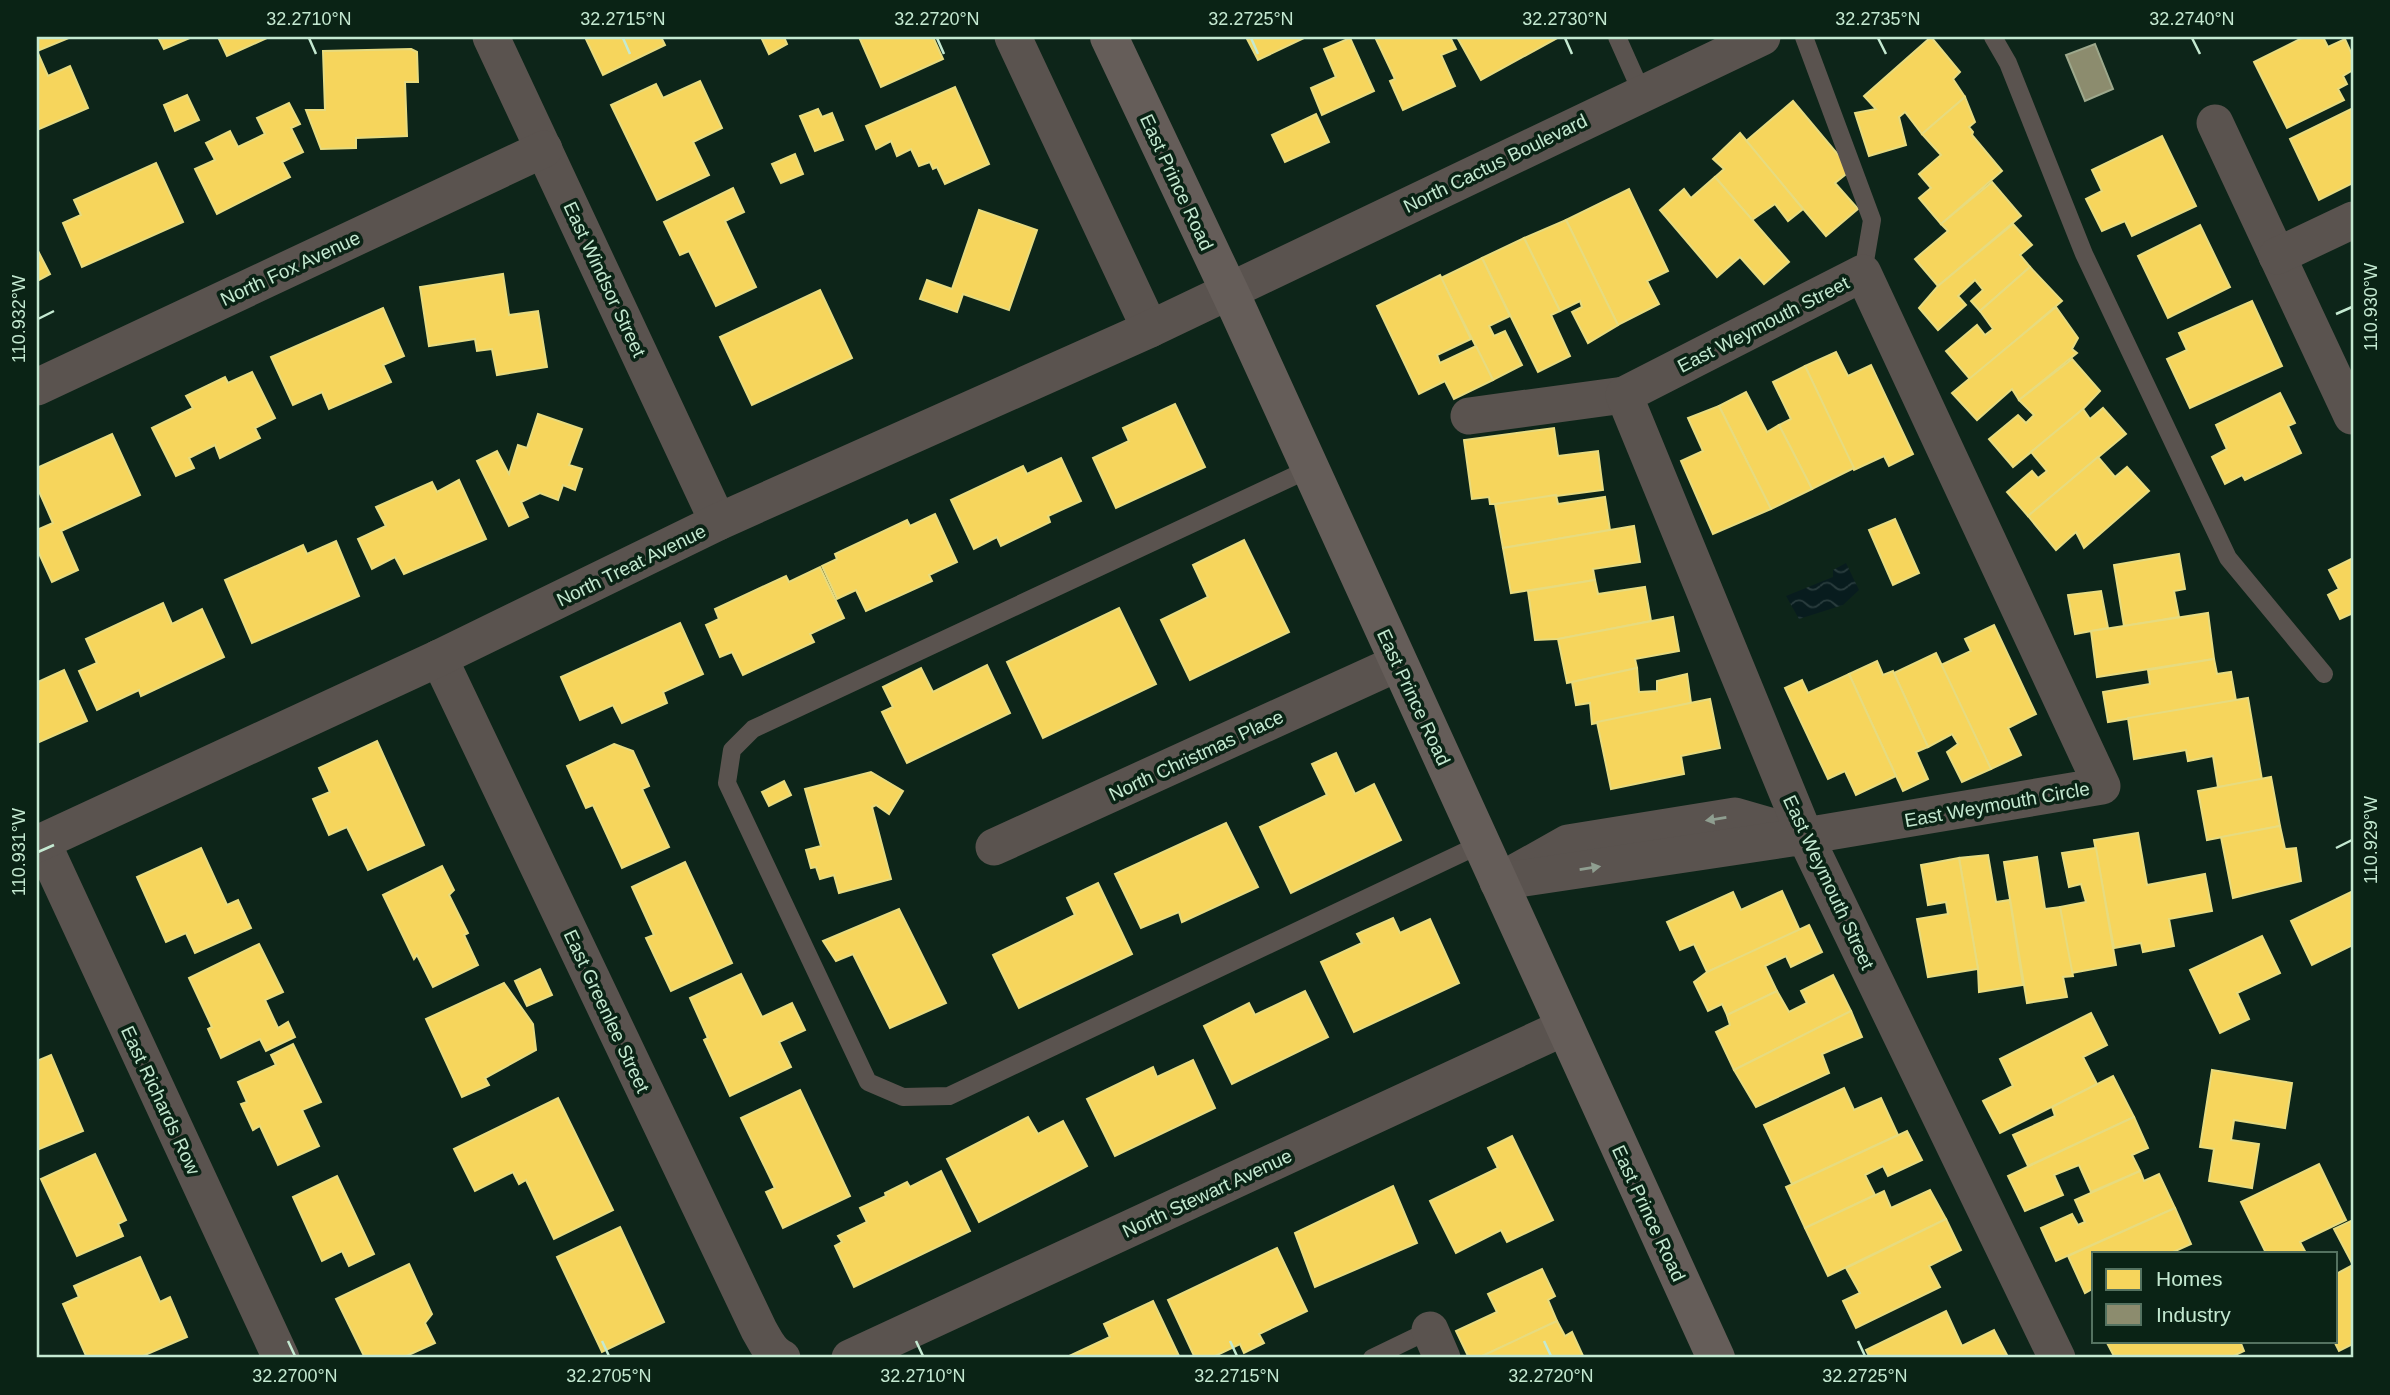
<svg xmlns="http://www.w3.org/2000/svg" width="2390" height="1395" viewBox="0 0 2390 1395" font-family="Arial,sans-serif">
<defs>
<pattern id="water-waves" width="16" height="10" patternUnits="userSpaceOnUse" patternTransform="scale(1.75)"><rect width="16" height="10" fill="#081c1e"/><path d="M0 5q4-4 8 0t8 0" fill="none" stroke="#2a3d3e"/></pattern>
</defs>
<rect width="100%" height="100%" fill="#0d2519"/>
<!-- water -->
<polygon fill="url(#water-waves)" points="1846,563 1859,590 1843,605 1799,619 1786,596 1833,577 1833,570"/>
<!-- homes -->
<g fill="#f6d55c" stroke="#e7db7f" stroke-width="2">
<polygon points="37,37 71,37 37,51 48,76 70,66 88,108 37,130"/>
<polygon points="158,37 192,37 164,49"/>
<polygon points="218,37 269,37 227,56"/>
<polygon points="585,37 661,37 665,45 603,75"/>
<polygon points="761,37 784,37 787,44 769,54"/>
<polygon points="859,37 933,37 943,59 881,87"/>
<polygon points="1246,37 1306,37 1258,60"/>
<polygon points="1375,37 1450,37 1456,49 1441,55 1455,86 1403,110 1390,81 1395,79"/>
<polygon points="1457,37 1559,37 1481,80"/>
<polygon points="1931,37 1960,72 1953,79 1965,97 1922,134 1905,112 1899,117 1906,145 1869,156 1855,113 1876,109 1864,96"/>
<polygon points="2304,37 2323,37 2328,47 2345,39 2353,57 2353,70 2343,76 2347,84 2338,89 2344,100 2287,128 2254,62"/>
<polygon points="1350,38 1374,91 1322,115 1311,88 1336,77 1324,49"/>
<polygon points="411,49 417,52 418,82 405,82 407,136 356,138 356,148 321,149 306,110 325,110 323,51"/>
<polygon points="700,81 722,128 693,142 709,175 657,200 611,105 656,84 663,98"/>
<polygon points="955,87 989,164 945,184 937,167 933,169 930,162 919,166 911,149 897,156 891,141 876,149 866,126"/>
<polygon points="187,95 199,120 175,131 164,105"/>
<polygon points="1965,97 1975,122 1969,127 1973,132 1972,135 2002,171 1941,224 1919,198 1931,188 1919,174 1941,155 1922,134"/>
<polygon points="1793,101 1851,170 1835,183 1858,209 1826,236 1746,141"/>
<polygon points="289,103 300,124 291,128 303,152 282,162 290,177 217,214 195,169 215,160 206,143 230,131 238,147 265,134 257,118"/>
<polygon points="2353,108 2353,183 2319,200 2290,139"/>
<polygon points="818,109 822,117 832,113 843,140 815,151 800,116"/>
<polygon points="1316,114 1329,142 1285,162 1272,135"/>
<polygon points="1740,133 1803,209 1788,221 1775,204 1752,220 1715,177 1724,169 1713,159"/>
<polygon points="2162,136 2196,206 2132,236 2125,221 2102,231 2086,199 2102,191 2092,170"/>
<polygon points="795,154 803,174 781,183 772,164"/>
<polygon points="156,163 183,222 82,267 63,223 81,215 74,200"/>
<polygon points="1715,177 1789,262 1764,284 1740,257 1717,277 1660,210 1684,189 1691,198"/>
<polygon points="1992,182 2021,216 1938,286 1915,259 1948,231 1941,224"/>
<polygon points="733,188 744,212 725,221 756,287 716,306 689,251 680,255 664,222"/>
<polygon points="1629,189 1668,271 1647,281 1659,304 1618,325 1566,220"/>
<polygon points="979,210 1037,230 1009,310 963,294 957,312 920,299 927,280 952,289"/>
<polygon points="1566,220 1618,325 1588,343 1572,312 1582,307 1580,301 1560,311 1524,238"/>
<polygon points="2013,224 2032,245 2020,255 2030,267 1980,311 1971,301 1983,290 1975,280 1958,296 1966,305 1938,330 1919,308 1938,286"/>
<polygon points="2200,225 2230,287 2168,318 2138,256"/>
<polygon points="1524,238 1560,311 1551,315 1570,356 1538,372 1482,258"/>
<polygon points="37,249 50,274 37,281"/>
<polygon points="1482,258 1510,316 1489,326 1494,336 1505,331 1522,365 1493,380 1441,278"/>
<polygon points="2030,267 2062,301 1970,379 1946,351 1977,325 1985,335 1993,329 1980,311"/>
<polygon points="503,274 509,315 538,311 547,367 497,375 492,349 477,351 475,339 429,346 420,287"/>
<polygon points="1440,275 1471,339 1437,355 1440,363 1476,346 1493,380 1454,399 1445,381 1419,394 1377,306"/>
<polygon points="820,290 852,358 752,405 720,337"/>
<polygon points="2252,301 2282,366 2190,408 2167,359 2187,350 2179,333"/>
<polygon points="2056,307 2078,338 2072,349 2077,353 2019,400 2012,389 1977,420 1952,393"/>
<polygon points="383,308 404,356 383,365 391,382 329,409 322,392 293,405 271,357"/>
<polygon points="1836,352 1848,376 1871,365 1913,454 1889,466 1884,456 1854,470 1805,366"/>
<polygon points="2072,359 2100,391 2083,409 2013,467 1989,439 2018,415 2026,423 2034,415 2019,400"/>
<polygon points="1805,366 1854,468 1812,489 1779,425 1791,419 1773,382"/>
<polygon points="252,372 275,418 255,428 260,438 220,458 215,445 189,458 194,468 176,476 152,428 193,408 186,396 225,377 228,383"/>
<polygon points="1746,392 1767,432 1779,425 1812,489 1771,509 1719,406"/>
<polygon points="2280,393 2295,423 2288,426 2301,453 2245,480 2242,475 2225,484 2212,457 2227,449 2216,425"/>
<polygon points="1175,404 1205,467 1116,508 1093,458 1129,441 1123,428"/>
<polygon points="1719,406 1771,509 1713,534 1681,461 1703,451 1688,418"/>
<polygon points="2103,408 2126,434 2028,516 2007,492 2032,471 2038,478 2047,471 2031,452 2083,409 2090,419"/>
<polygon points="538,414 582,429 569,465 582,469 575,490 563,485 558,500 540,493 521,502 528,517 509,526 477,461 497,451 509,474 518,445 527,448"/>
<polygon points="1554,428 1558,456 1598,451 1603,490 1495,504 1490,504 1489,497 1472,499 1464,440"/>
<polygon points="112,434 140,495 61,531 78,570 52,582 37,549 37,530 53,523 37,487 37,468"/>
<polygon points="2098,457 2115,477 2127,467 2149,491 2084,548 2076,532 2056,550 2028,516"/>
<polygon points="1061,458 1081,501 1048,516 1050,522 1001,546 997,537 974,549 951,500 1023,466 1027,474"/>
<polygon points="459,480 486,539 404,574 395,557 372,569 358,539 386,526 376,507 432,482 437,492"/>
<polygon points="1556,495 1558,504 1605,497 1610,530 1503,548 1495,504"/>
<polygon points="935,514 957,562 929,575 932,581 866,611 856,590 837,599 822,566 837,559 835,554 907,520 910,526"/>
<polygon points="1895,519 1919,573 1893,585 1869,530"/>
<polygon points="1634,526 1640,562 1593,569 1595,580 1511,593 1503,548"/>
<polygon points="1244,540 1289,632 1190,680 1161,620 1208,597 1193,565"/>
<polygon points="336,541 359,596 252,643 225,580 303,545 307,554"/>
<polygon points="2179,554 2185,589 2174,591 2179,617 2124,626 2114,565"/>
<polygon points="2353,558 2353,613 2340,619 2328,595 2339,589 2329,570"/>
<polygon points="820,567 844,618 810,634 814,642 743,675 732,652 720,657 706,625 719,619 715,609 786,576 789,582"/>
<polygon points="1595,580 1598,594 1645,587 1651,621 1558,639 1535,640 1528,591"/>
<polygon points="2101,591 2108,628 2075,634 2068,595"/>
<polygon points="163,603 172,624 202,609 224,657 141,696 139,690 97,710 79,671 97,663 86,639"/>
<polygon points="1119,608 1156,684 1043,738 1007,662"/>
<polygon points="2208,613 2214,659 2097,677 2091,631"/>
<polygon points="1673,617 1679,651 1635,659 1637,668 1567,683 1558,639"/>
<polygon points="680,623 703,674 663,692 667,703 622,723 613,705 580,720 561,677"/>
<polygon points="1994,625 2036,714 2008,728 2021,755 1991,769 1941,665 1971,651 1965,639"/>
<polygon points="1936,653 1991,769 1962,782 1947,752 1958,744 1952,734 1928,747 1894,673"/>
<polygon points="2214,659 2217,674 2231,672 2236,701 2108,722 2103,692 2150,684 2148,670"/>
<polygon points="1877,661 1883,675 1893,671 1928,747 1916,752 1928,779 1903,791 1849,674"/>
<polygon points="987,665 1010,713 907,763 882,712 893,707 883,687 921,668 933,692"/>
<polygon points="1637,668 1639,692 1657,691 1657,681 1687,674 1691,703 1592,724 1590,703 1576,705 1572,682"/>
<polygon points="64,670 87,721 37,743 37,681 38,682"/>
<polygon points="1849,674 1896,776 1856,795 1845,771 1828,779 1785,688 1802,680 1808,693"/>
<polygon points="2248,698 2262,780 2218,787 2213,756 2188,761 2186,750 2134,759 2128,718"/>
<polygon points="1710,699 1720,748 1681,756 1684,774 1611,789 1597,722"/>
<polygon points="377,741 424,845 368,870 347,827 329,835 313,799 330,792 319,768"/>
<polygon points="614,744 633,751 649,786 642,789 669,847 622,868 593,805 586,808 567,766"/>
<polygon points="1336,753 1355,794 1374,784 1401,840 1291,893 1260,827 1327,795 1312,764"/>
<polygon points="871,772 903,791 889,814 876,805 872,807 891,879 839,893 834,875 820,879 816,867 811,868 806,850 821,846 805,789"/>
<polygon points="2271,777 2280,826 2207,840 2198,791"/>
<polygon points="784,781 791,795 769,806 762,792"/>
<polygon points="1226,823 1258,887 1182,922 1179,912 1141,928 1115,874"/>
<polygon points="2280,826 2285,849 2296,848 2301,881 2233,898 2221,837"/>
<polygon points="2138,833 2147,885 2205,874 2212,911 2169,919 2174,946 2143,952 2141,943 2114,948 2094,840"/>
<polygon points="201,848 227,905 238,900 251,928 195,953 186,933 166,942 137,877"/>
<polygon points="2096,848 2116,965 2071,973 2060,907 2086,902 2081,884 2069,887 2062,853"/>
<polygon points="1988,855 1996,902 2010,900 2023,985 1979,992 1978,969 1959,858"/>
<polygon points="2037,857 2045,909 2060,907 2073,976 2063,977 2067,997 2027,1003 2004,862"/>
<polygon points="1959,858 1978,969 1928,977 1917,919 1948,914 1946,902 1928,905 1921,865"/>
<polygon points="685,862 732,963 671,991 646,938 654,935 632,887"/>
<polygon points="442,866 454,890 449,895 468,933 464,935 478,965 433,987 417,955 414,959 383,895"/>
<polygon points="1098,883 1132,954 1019,1008 993,955 1075,915 1067,898"/>
<polygon points="1782,891 1800,931 1707,972 1694,944 1680,950 1667,922 1733,892 1741,910"/>
<polygon points="2353,891 2353,945 2312,965 2291,921"/>
<polygon points="899,909 946,1003 890,1028 853,954 836,961 823,941"/>
<polygon points="1393,918 1400,933 1430,919 1459,983 1354,1032 1321,962 1362,943 1357,934"/>
<polygon points="1809,925 1822,952 1791,967 1786,956 1765,966 1777,991 1727,1015 1722,1004 1708,1011 1694,982 1707,972"/>
<polygon points="2262,936 2280,973 2237,993 2249,1019 2220,1033 2190,970"/>
<polygon points="259,944 283,992 265,1000 278,1028 288,1022 295,1037 266,1051 260,1039 221,1058 208,1029 212,1027 189,978"/>
<polygon points="540,969 552,995 527,1006 515,981"/>
<polygon points="741,974 762,1017 792,1003 805,1030 779,1042 791,1067 730,1096 704,1040 708,1038 690,998"/>
<polygon points="1833,975 1851,1011 1734,1070 1716,1032 1730,1025 1727,1015 1777,991 1789,1012 1807,1003 1801,991"/>
<polygon points="504,983 533,1024 536,1050 485,1078 489,1085 462,1097 426,1019"/>
<polygon points="1305,991 1328,1037 1232,1084 1204,1026 1249,1003 1255,1015"/>
<polygon points="1851,1011 1862,1037 1822,1054 1829,1073 1756,1107 1734,1070"/>
<polygon points="2091,1013 2107,1045 2083,1057 2097,1084 2000,1133 1983,1101 2013,1086 2000,1059"/>
<polygon points="293,1044 321,1102 302,1110 319,1146 278,1165 260,1126 253,1130 241,1104 247,1102 238,1082 276,1065 271,1055"/>
<polygon points="51,1055 83,1131 37,1150 37,1061"/>
<polygon points="1193,1060 1215,1108 1115,1156 1087,1099 1153,1067 1157,1077"/>
<polygon points="2212,1070 2292,1083 2285,1128 2234,1120 2231,1140 2259,1144 2252,1188 2209,1181 2214,1149 2200,1147"/>
<polygon points="2113,1076 2134,1117 2028,1166 2013,1135 2055,1116 2052,1107"/>
<polygon points="1844,1088 1854,1110 1881,1098 1898,1135 1792,1184 1764,1125"/>
<polygon points="800,1090 850,1196 783,1228 766,1192 775,1188 741,1118"/>
<polygon points="558,1098 613,1210 554,1239 526,1180 519,1184 513,1172 475,1191 454,1149"/>
<polygon points="1028,1117 1038,1134 1063,1121 1087,1166 979,1222 947,1159"/>
<polygon points="2134,1117 2148,1148 2132,1155 2140,1171 2091,1192 2079,1165 2054,1175 2063,1195 2025,1211 2008,1176"/>
<polygon points="1907,1131 1922,1160 1888,1176 1883,1166 1865,1175 1875,1195 1805,1228 1786,1187"/>
<polygon points="1512,1136 1553,1220 1507,1242 1501,1230 1456,1253 1430,1201 1498,1168 1488,1148"/>
<polygon points="95,1154 126,1220 118,1224 123,1236 77,1256 41,1179"/>
<polygon points="2319,1164 2346,1220 2300,1242 2306,1253 2266,1253 2241,1202"/>
<polygon points="941,1171 970,1231 854,1287 835,1246 842,1242 838,1236 867,1222 860,1208 886,1196 885,1193 907,1182 910,1187"/>
<polygon points="2140,1171 2144,1181 2159,1174 2175,1208 2056,1261 2041,1228 2072,1214 2078,1225 2085,1222 2075,1200"/>
<polygon points="337,1176 374,1254 349,1266 342,1251 322,1261 293,1197"/>
<polygon points="1393,1186 1417,1243 1315,1287 1295,1233"/>
<polygon points="1930,1190 1946,1219 1828,1276 1805,1228 1884,1191 1891,1208"/>
<polygon points="2175,1208 2191,1244 2171,1253 2094,1253 2094,1288 2085,1293 2068,1256"/>
<polygon points="1946,1219 1961,1250 1929,1266 1940,1287 1856,1328 1843,1301 1860,1293 1846,1268"/>
<polygon points="2353,1220 2353,1344 2339,1351 2334,1341 2336,1341 2336,1274 2353,1265 2334,1229"/>
<polygon points="620,1227 664,1322 602,1352 557,1257"/>
<polygon points="1277,1248 1307,1311 1259,1334 1264,1343 1244,1353 1240,1344 1211,1358 1195,1358 1168,1300"/>
<polygon points="140,1257 160,1302 170,1297 187,1337 138,1358 87,1358 63,1304 79,1297 74,1286"/>
<polygon points="409,1264 432,1314 425,1323 435,1343 402,1358 365,1358 336,1299"/>
<polygon points="1542,1269 1555,1296 1548,1300 1557,1321 1478,1358 1469,1358 1456,1331 1497,1312 1488,1294"/>
<polygon points="1153,1301 1180,1358 1065,1358 1110,1337 1104,1324"/>
<polygon points="1946,1311 1962,1346 1994,1330 2007,1355 2001,1358 1870,1358 1866,1350"/>
<polygon points="1557,1321 1565,1336 1572,1332 1584,1358 1478,1358"/>
<polygon points="2106,1341 2240,1341 2244,1351 2229,1358 2115,1358"/>
</g>
<!-- industry -->
<polygon fill="#8c8c6e" stroke="#9da88c" stroke-width="2" points="2095,44 2113,89 2085,101 2066,55"/>
<g fill="none" stroke-linecap="round" stroke-linejoin="round">
<!-- service -->
<g stroke="#5a534f" stroke-width="18">
<polyline points="1617,37 1642,93"/>
<polyline points="1804,37 1872,220 1863,273"/>
<polyline points="1993,37 2008,63 2084,254 2228,558 2324,674"/>
<polyline points="1309,469 753,729 732,750 727,783 868,1082 903,1097 949,1096 1481,844"/>
<polyline points="1372,1358 1430,1330"/>
</g>
<!-- minor -->
<g stroke="#5a534f" stroke-width="37">
<polyline points="491,37 718,522"/>
<polyline points="1013,37 1150,329"/>
<polyline points="2215,123 2352,416"/>
<polyline points="2277,256 2353,220"/>
<polyline points="37,387 544,149"/>
<polyline points="1469,416 1624,395"/>
<path d="M439,658L759,1330C765,1340 770,1353 782,1358"/>
<polyline points="42,842 281,1358"/>
<polyline points="37,844 439,658 718,522 1150,329 1762,37"/>
<polyline points="994,847 1398,663"/>
<polyline points="1518,871 1568,843 1735,816 1794,833"/>
<polyline points="1498,882 1805,836 2102,786 1863,273 1624,395 1805,836 2057,1358"/>
<polyline points="1430,1330 1442,1358"/>
<polyline points="850,1358 1565,1027"/>
</g>
<!-- secondary -->
<polyline stroke="#655d59" stroke-width="38" points="1109,37 1234,301 1716,1358"/>
</g>
<!-- one-way arrows -->
<defs><path id="oneway-solid" d="M-6-.8H1V-3.2L6.5 0L1 3.2V.8H-6Z" transform="scale(1.75)"/></defs>
<g fill="#8f9e90">
<use href="#oneway-solid" transform="translate(1716 819) rotate(171)"/>
<use href="#oneway-solid" transform="translate(1590 868) rotate(-9)"/>
</g>
<!-- ticks -->
<path fill="none" stroke="#c4e9d1" stroke-width="2.5" d="M309,38L316,54M623,38L630,54M937,38L944,54M1251,38L1258,54M1565,38L1572,54M1878,38L1886,54M2192,38L2200,54M2336,314L2352,307M38,319L54,311M2336,848L2352,840M38,852L54,845M288,1341L295,1356M602,1341L609,1356M916,1341L923,1356M1230,1341L1237,1356M1544,1341L1551,1356M1858,1341L1865,1356"/>
<g text-anchor="middle" stroke-width="7" stroke-linejoin="round" paint-order="stroke">
<!-- street labels -->
<g font-size="19" fill="#c4e9d1" stroke="#0a2315">
<text transform="translate(1495 163) rotate(-26)" y="7">North Cactus Boulevard</text>
<text transform="translate(1177 182) rotate(65)" y="7">East Prince Road</text>
<text transform="translate(290 268) rotate(-25)" y="7">North Fox Avenue</text>
<text transform="translate(605 279) rotate(65)" y="7">East Windsor Street</text>
<text transform="translate(1763 324) rotate(-27)" y="7">East Weymouth Street</text>
<text transform="translate(631 565) rotate(-26)" y="7">North Treat Avenue</text>
<text transform="translate(1414 697) rotate(65)" y="7">East Prince Road</text>
<text transform="translate(1196 755) rotate(-25)" y="7">North Christmas Place</text>
<text transform="translate(1997 804) rotate(-10)" y="7">East Weymouth Circle</text>
<text transform="translate(1829 882) rotate(65)" y="7">East Weymouth Street</text>
<text transform="translate(607 1011) rotate(65)" y="7">East Greenlee Street</text>
<text transform="translate(161 1100) rotate(65)" y="7">East Richards Row</text>
<text transform="translate(1207 1193) rotate(-25)" y="7">North Stewart Avenue</text>
<text transform="translate(1649 1213) rotate(65)" y="7">East Prince Road</text>
</g>
</g>
<!-- border -->
<rect width="2390" height="1395" fill="none" stroke="#0a2315" stroke-width="77"/>
<!-- legend -->
<rect x="2092" y="1252" width="245" height="91" fill="#0a2315" stroke="#547260" stroke-width="2"/>
<rect x="2106" y="1269" width="35" height="21" fill="#f6d55c" stroke="#547260" stroke-width="2"/>
<text x="2156" y="1286" font-size="21" fill="#c4e9d1">Homes</text>
<rect x="2106" y="1304" width="35" height="21" fill="#8c8c6e" stroke="#547260" stroke-width="2"/>
<text x="2156" y="1322" font-size="21" fill="#c4e9d1">Industry</text>
<rect x="38" y="38" width="2314" height="1318" fill="none" stroke="#c4e9d1" stroke-width="2.5"/>
<g font-size="18" text-anchor="middle" fill="#c4e9d1">
<text x="309" y="25">32.2710°N</text>
<text x="623" y="25">32.2715°N</text>
<text x="937" y="25">32.2720°N</text>
<text x="1251" y="25">32.2725°N</text>
<text x="1565" y="25">32.2730°N</text>
<text x="1878" y="25">32.2735°N</text>
<text x="2192" y="25">32.2740°N</text>
<text transform="translate(2371 307) rotate(-90)" y="6">110.930°W</text>
<text transform="translate(19 319) rotate(-90)" y="6">110.932°W</text>
<text transform="translate(2371 840) rotate(-90)" y="6">110.929°W</text>
<text transform="translate(19 852) rotate(-90)" y="6">110.931°W</text>
<text x="295" y="1382">32.2700°N</text>
<text x="609" y="1382">32.2705°N</text>
<text x="923" y="1382">32.2710°N</text>
<text x="1237" y="1382">32.2715°N</text>
<text x="1551" y="1382">32.2720°N</text>
<text x="1865" y="1382">32.2725°N</text>
</g>
</svg>
